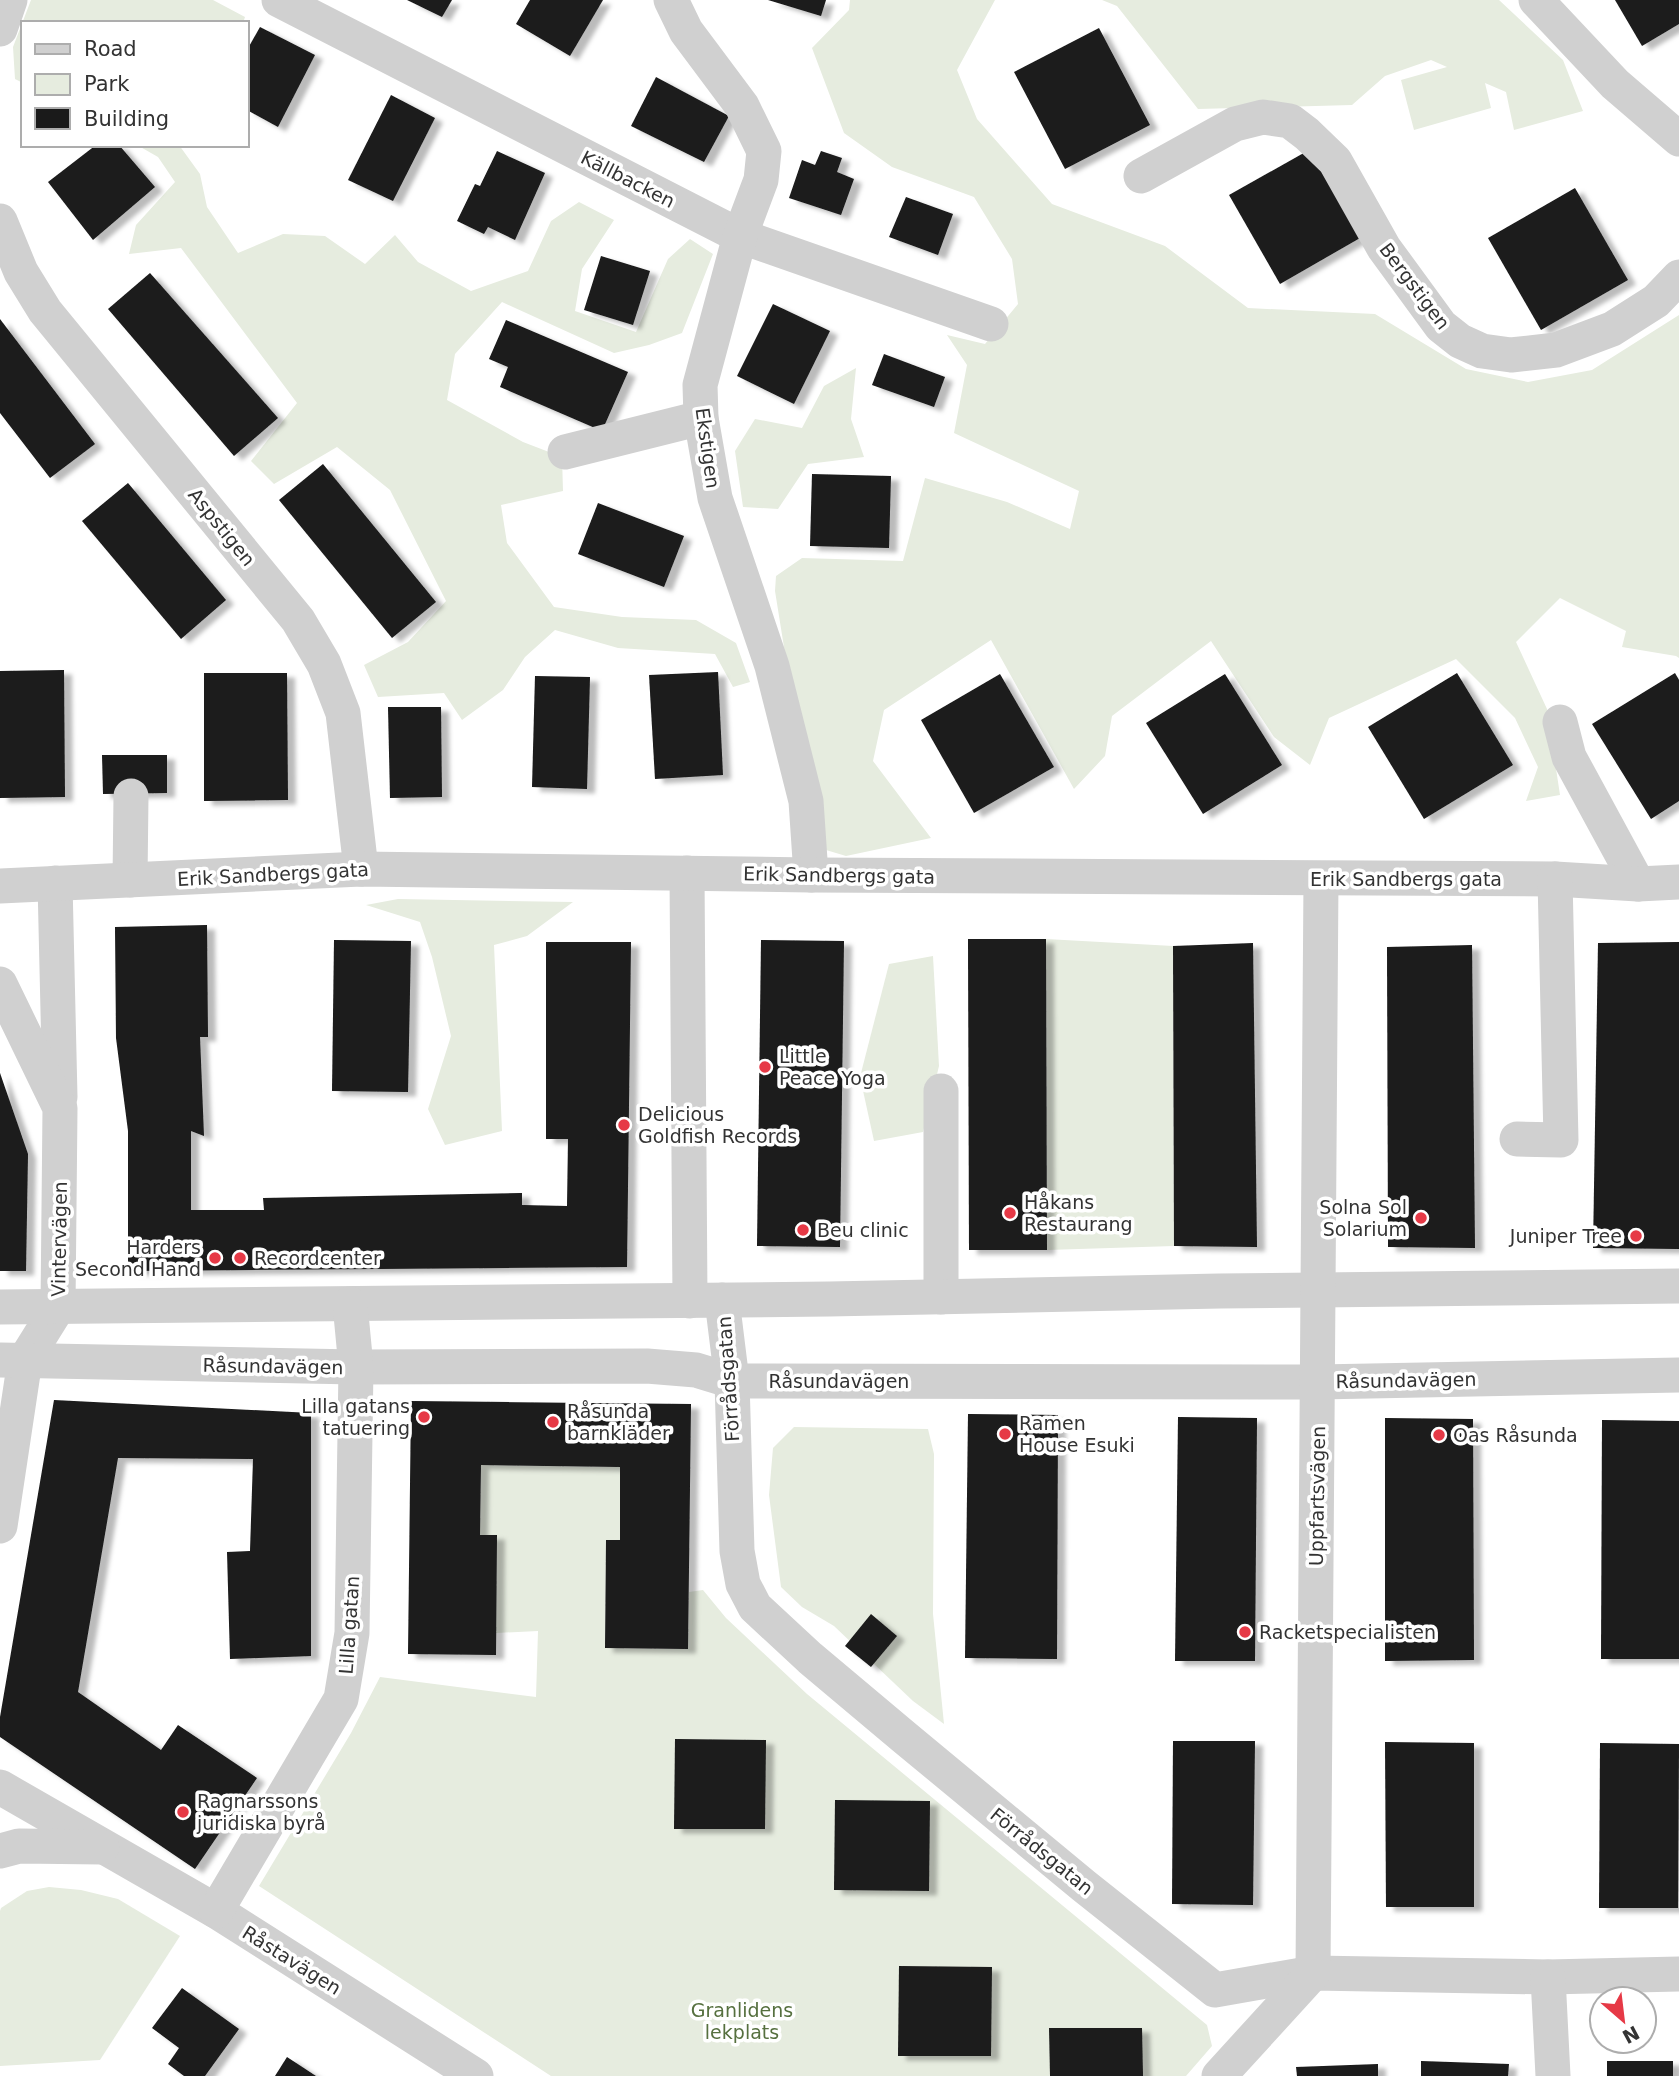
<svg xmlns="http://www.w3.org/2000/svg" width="1679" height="2076" viewBox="0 0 1679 2076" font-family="'DejaVu Sans',sans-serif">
<defs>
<filter id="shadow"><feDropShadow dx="8" dy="4.5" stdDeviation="2" flood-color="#0004"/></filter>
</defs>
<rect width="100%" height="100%" fill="#fff"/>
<!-- green -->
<g fill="#e6ecdf">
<polygon points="31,0 213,0 245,17 243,23 23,23 23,83 15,79 13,47"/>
<polygon points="850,0 995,0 957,70 977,119 1052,204 1165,246 1248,308 1375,314 1466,369 1528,382 1592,370 1679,315 1679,658 1676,656 1622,647 1626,631 1560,598 1516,642 1547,709 1560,795 1526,801 1538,767 1515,718 1456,659 1329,718 1310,765 1274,737 1211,641 1112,716 1105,756 1074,789 991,640 884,710 873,761 931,838 846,856 816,847 775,591 776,576 802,558 903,561 925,478 1007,502 1070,529 1079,491 954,433 967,365 947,335 985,344 1018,304 1012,259 974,197 892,167 844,133 812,48 849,10"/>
<polygon points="1102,0 1499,0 1563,60 1583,111 1514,130 1506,92 1485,83 1491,108 1414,130 1401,80 1447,67 1431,60 1385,76 1352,105 1198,109 1117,6"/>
<polygon points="137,145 179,145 200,174 207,207 238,253 283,234 325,236 365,264 395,235 418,262 471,291 528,271 551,221 579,202 614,220 582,269 575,311 636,332 668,259 690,239 713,254 682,333 649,345 614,353 502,302 455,354 447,400 523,442 562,457 563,491 501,505 507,543 554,607 622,617 696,620 736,643 750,682 733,687 715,654 618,648 555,630 525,657 503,690 462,720 444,693 378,697 364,665 408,642 446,601 390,490 337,447 274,484 251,461 297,403 181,248 129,254 136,225 175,182 158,157"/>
<polygon points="856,368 851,419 864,457 808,464 778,509 743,507 735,451 755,419 802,428 824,386"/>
<polygon points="398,899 573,902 527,936 494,945 502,1131 445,1145 428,1109 451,1036 432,957 420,922 366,905"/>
<polygon points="1046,939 1173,946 1174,1246 1047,1250"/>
<polygon points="933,956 939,1066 923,1132 874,1141 860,1077 889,964"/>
<polygon points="794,1427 928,1429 934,1454 933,1614 944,1724 913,1701 834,1626 802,1607 781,1587 769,1495 773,1448"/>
<polygon points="481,1465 620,1467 620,1540 606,1540 605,1648 688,1649 689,1592 703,1590 726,1618 807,1694 1207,2025 1212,2046 1186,2076 551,2076 259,1886 351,1733 380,1677 536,1697 538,1631 496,1633 497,1536 480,1535"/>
<polygon points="49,1887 81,1890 118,1899 180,1936 100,2060 0,2066 0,1911 1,1908 27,1891"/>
</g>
<!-- building -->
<g fill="#1a1a1a" filter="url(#shadow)">
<polygon points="407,0 452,0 442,17"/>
<polygon points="530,0 603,0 570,56 516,24"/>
<polygon points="768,0 826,0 821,16"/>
<polygon points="1615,0 1679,0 1679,24 1642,46"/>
<polygon points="260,27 315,55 278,127 247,110 247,50"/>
<polygon points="1099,28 1150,125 1065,169 1014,72"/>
<polygon points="656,77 729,116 704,162 631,126"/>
<polygon points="391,95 435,118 393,201 348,180"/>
<polygon points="96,145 119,145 155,187 93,240 48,182"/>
<polygon points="1309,150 1360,238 1280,284 1229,195"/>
<polygon points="497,151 545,173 515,240 488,227 484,234 457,221 475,184 480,186"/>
<polygon points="821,151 842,158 837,172 854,179 841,215 789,198 802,160 815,165"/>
<polygon points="1575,188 1628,280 1541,330 1488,238"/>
<polygon points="906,197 953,214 938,255 889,237"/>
<polygon points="601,256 650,271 633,325 584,310"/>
<polygon points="150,273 278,418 234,456 108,309"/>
<polygon points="773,304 830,331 794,404 737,376"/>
<polygon points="0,319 95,444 50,478 0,413"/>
<polygon points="506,320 628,372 602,431 500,387 508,367 489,359"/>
<polygon points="884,354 945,377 934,407 872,385"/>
<polygon points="323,464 436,602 392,638 279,500"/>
<polygon points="812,474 891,476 889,548 810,546"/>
<polygon points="128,483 226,600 181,639 82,521"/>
<polygon points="598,503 684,536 664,587 578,554"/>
<polygon points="64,670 65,797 0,798 0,671"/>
<polygon points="718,672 723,775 655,779 649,675"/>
<polygon points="204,673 287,673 288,800 204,801"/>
<polygon points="1457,673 1513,765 1424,819 1368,727"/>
<polygon points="1675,673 1679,680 1679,801 1651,819 1592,724"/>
<polygon points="1000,674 1054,767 974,813 921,720"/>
<polygon points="1225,674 1282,765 1203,814 1146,723"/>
<polygon points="535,676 590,677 587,789 532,787"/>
<polygon points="388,707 441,707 442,797 390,798"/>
<polygon points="102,755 167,755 167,793 103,794"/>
<polygon points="207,925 208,1037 200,1037 204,1136 191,1131 191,1210 264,1210 263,1198 522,1193 522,1205 567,1206 568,1139 546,1139 546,942 631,942 627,1267 128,1271 128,1131 116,1038 115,927"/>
<polygon points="968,939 1046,939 1047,1250 969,1250"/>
<polygon points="334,940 411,941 408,1092 332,1091"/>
<polygon points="761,940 844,941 840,1247 757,1246"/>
<polygon points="1679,942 1679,1249 1593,1248 1598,943"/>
<polygon points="1253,943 1257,1247 1174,1246 1173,946"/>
<polygon points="1472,945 1475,1248 1388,1247 1387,947"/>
<polygon points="0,1073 28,1154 26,1271 0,1271"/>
<polygon points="54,1400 311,1413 311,1656 230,1659 227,1552 250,1551 253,1459 118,1458 78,1692 161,1750 178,1725 257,1778 195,1869 0,1737 0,1717"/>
<polygon points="411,1401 691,1404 688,1649 605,1648 606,1540 620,1540 620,1467 481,1465 480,1535 497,1535 496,1655 408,1654"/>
<polygon points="968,1414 1058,1415 1057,1659 965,1658"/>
<polygon points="1178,1417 1257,1418 1255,1661 1175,1661"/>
<polygon points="1385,1418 1473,1419 1474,1660 1385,1661"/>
<polygon points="1602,1420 1679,1421 1679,1659 1601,1659"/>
<polygon points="871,1614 897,1636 871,1667 845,1646"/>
<polygon points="675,1739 766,1740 765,1829 674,1829"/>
<polygon points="1173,1741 1255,1741 1253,1905 1172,1904"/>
<polygon points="1385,1742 1474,1743 1474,1907 1386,1907"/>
<polygon points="1600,1743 1679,1744 1678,1908 1599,1908"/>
<polygon points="835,1800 930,1801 929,1891 834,1890"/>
<polygon points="899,1966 992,1967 991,2056 898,2056"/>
<polygon points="182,1988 239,2029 205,2076 184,2076 168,2064 179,2048 152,2028"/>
<polygon points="1049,2028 1142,2028 1143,2076 1050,2076"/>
<polygon points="287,2057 316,2076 275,2076"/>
<polygon points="1421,2061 1509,2064 1508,2076 1421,2076"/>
<rect x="1607" y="2061" width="66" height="15"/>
<polygon points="1378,2064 1378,2076 1297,2076 1296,2067"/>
</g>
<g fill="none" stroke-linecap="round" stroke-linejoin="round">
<!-- minor -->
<g stroke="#d0d0d0" stroke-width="35">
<polyline points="279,0 740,236 991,324"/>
<polyline points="671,0 686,31 742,106 764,151 761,180 740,236 700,385 701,418 715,498 772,666 806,801 811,875"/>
<polyline points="1536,0 1615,84 1679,139"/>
<polyline points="0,29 10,0"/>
<polyline points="1141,176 1235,124 1263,117 1290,121 1307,134 1335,161 1384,248 1441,326 1460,341 1482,351 1511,355 1556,350 1612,329 1656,301 1679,277"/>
<polyline points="0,221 21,272 45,311 298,620 324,664 343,713 361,869"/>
<polyline points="565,452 701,418"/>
<polyline points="1560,722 1569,757 1638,884"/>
<polyline points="687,873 690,1301"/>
<polyline points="130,880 131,796"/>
<polyline points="55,883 60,1097"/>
<polyline points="0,886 361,869 811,875 1555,879 1638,884 1679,882"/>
<polyline points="0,984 60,1108 58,1307 25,1360 0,1526"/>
<polyline points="1517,1139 1561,1140 1555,879"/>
<polyline points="941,1297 941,1091"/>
<polyline points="722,1300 732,1381 737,1551 743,1584 755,1607 810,1658 904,1737 1084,1886 1215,1990 1313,1973 1548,1977 1679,1974"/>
<polyline points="0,1307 829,1299 1220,1291 1679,1286"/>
<polyline points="0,1360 356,1367 647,1366 696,1370 732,1381 1318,1382 1679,1375"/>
<polyline points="0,1787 216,1911 476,2076"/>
<polyline points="0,1851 19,1846 102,1847"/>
<polyline points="216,1911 341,1699 352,1633 356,1367 350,1304"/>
<polyline points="1548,1977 1553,2076"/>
<polyline points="1219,2076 1313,1973 1321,879"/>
</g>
</g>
<!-- markers -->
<g fill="#e63946" stroke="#fff" stroke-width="2.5">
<circle cx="765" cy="1067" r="7"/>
<circle cx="624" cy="1125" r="7"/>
<circle cx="1010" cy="1213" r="7"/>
<circle cx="1421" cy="1218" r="7"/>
<circle cx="803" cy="1230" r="7"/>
<circle cx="1636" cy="1236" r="7"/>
<circle cx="215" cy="1258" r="7"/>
<circle cx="240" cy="1258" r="7"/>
<circle cx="424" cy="1417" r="7"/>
<circle cx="553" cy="1422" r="7"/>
<circle cx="1005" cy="1434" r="7"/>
<circle cx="1439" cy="1435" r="7"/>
<circle cx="1245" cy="1632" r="7"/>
<circle cx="183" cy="1812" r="7"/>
</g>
<g text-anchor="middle" stroke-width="7" stroke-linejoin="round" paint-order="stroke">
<!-- street labels -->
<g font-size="19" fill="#333" stroke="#fff">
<text transform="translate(628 179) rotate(27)" y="7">Källbacken</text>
<text transform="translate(1415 286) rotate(53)" y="7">Bergstigen</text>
<text transform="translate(708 448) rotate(82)" y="7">Ekstigen</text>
<text transform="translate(222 527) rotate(51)" y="7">Aspstigen</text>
<text transform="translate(273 874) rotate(-3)" y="7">Erik Sandbergs gata</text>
<text transform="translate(839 875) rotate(1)" y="7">Erik Sandbergs gata</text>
<text x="1406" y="886">Erik Sandbergs gata</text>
<text transform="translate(59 1239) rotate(-89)" y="7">Vintervägen</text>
<text transform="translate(273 1366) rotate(1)" y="7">Råsundavägen</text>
<text transform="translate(728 1379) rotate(-94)" y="7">Förrådsgatan</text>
<text transform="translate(1406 1380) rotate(-1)" y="7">Råsundavägen</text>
<text x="839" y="1388">Råsundavägen</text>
<text transform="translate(1317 1496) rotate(-89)" y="7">Uppfartsvägen</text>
<text transform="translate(349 1625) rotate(-86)" y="7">Lilla gatan</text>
<text transform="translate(1042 1851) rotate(39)" y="7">Förrådsgatan</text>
<text transform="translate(292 1960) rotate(32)" y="7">Råstavägen</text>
</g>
<!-- poi labels -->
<g font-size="19" fill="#333" stroke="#fff" text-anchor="start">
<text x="779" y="1063">Little<tspan x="779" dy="22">Peace Yoga</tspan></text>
<text x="638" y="1121">Delicious<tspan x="638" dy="22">Goldfish Records</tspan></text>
<text x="1024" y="1209">Håkans<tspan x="1024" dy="22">Restaurang</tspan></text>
<text x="1407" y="1214" text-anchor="end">Solna Sol<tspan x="1407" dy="22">Solarium</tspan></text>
<text x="817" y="1237">Beu clinic</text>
<text x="1622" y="1243" text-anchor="end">Juniper Tree</text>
<text x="201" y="1254" text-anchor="end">Harders<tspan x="201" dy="22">Second Hand</tspan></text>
<text x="254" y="1265">Recordcenter</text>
<text x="410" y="1413" text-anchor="end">Lilla gatans<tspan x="410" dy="22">tatuering</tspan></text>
<text x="567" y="1418">Råsunda<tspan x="567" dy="22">barnkläder</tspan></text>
<text x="1019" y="1430">Ramen<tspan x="1019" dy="22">House Esuki</tspan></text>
<text x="1453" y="1442">Oas Råsunda</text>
<text x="1259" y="1639">Racketspecialisten</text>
<text x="197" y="1808">Ragnarssons<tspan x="197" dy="22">juridiska byrå</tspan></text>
</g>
<!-- park labels -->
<g font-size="19" fill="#56703f" stroke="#fff">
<text x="742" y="2017">Granlidens<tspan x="742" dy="22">lekplats</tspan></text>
</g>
</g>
<!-- legend -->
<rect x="21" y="21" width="228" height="126" fill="#ffffff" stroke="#adadad" stroke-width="2"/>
<rect x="35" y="44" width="35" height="10" fill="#d0d0d0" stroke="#adadad" stroke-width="2"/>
<text x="84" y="56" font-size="21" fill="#333333">Road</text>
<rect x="35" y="74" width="35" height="21" fill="#e6ecdf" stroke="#adadad" stroke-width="2"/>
<text x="84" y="91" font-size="21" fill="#333333">Park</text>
<rect x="35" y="108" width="35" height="21" fill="#1a1a1a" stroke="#adadad" stroke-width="2"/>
<text x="84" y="126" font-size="21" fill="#333333">Building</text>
<!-- north arrow -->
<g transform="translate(1623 2020) rotate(152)"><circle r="33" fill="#ffffff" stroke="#adadad" stroke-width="2"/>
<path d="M0-5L12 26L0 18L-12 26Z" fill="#e63946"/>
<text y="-10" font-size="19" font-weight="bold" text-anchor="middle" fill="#333333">N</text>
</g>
</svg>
